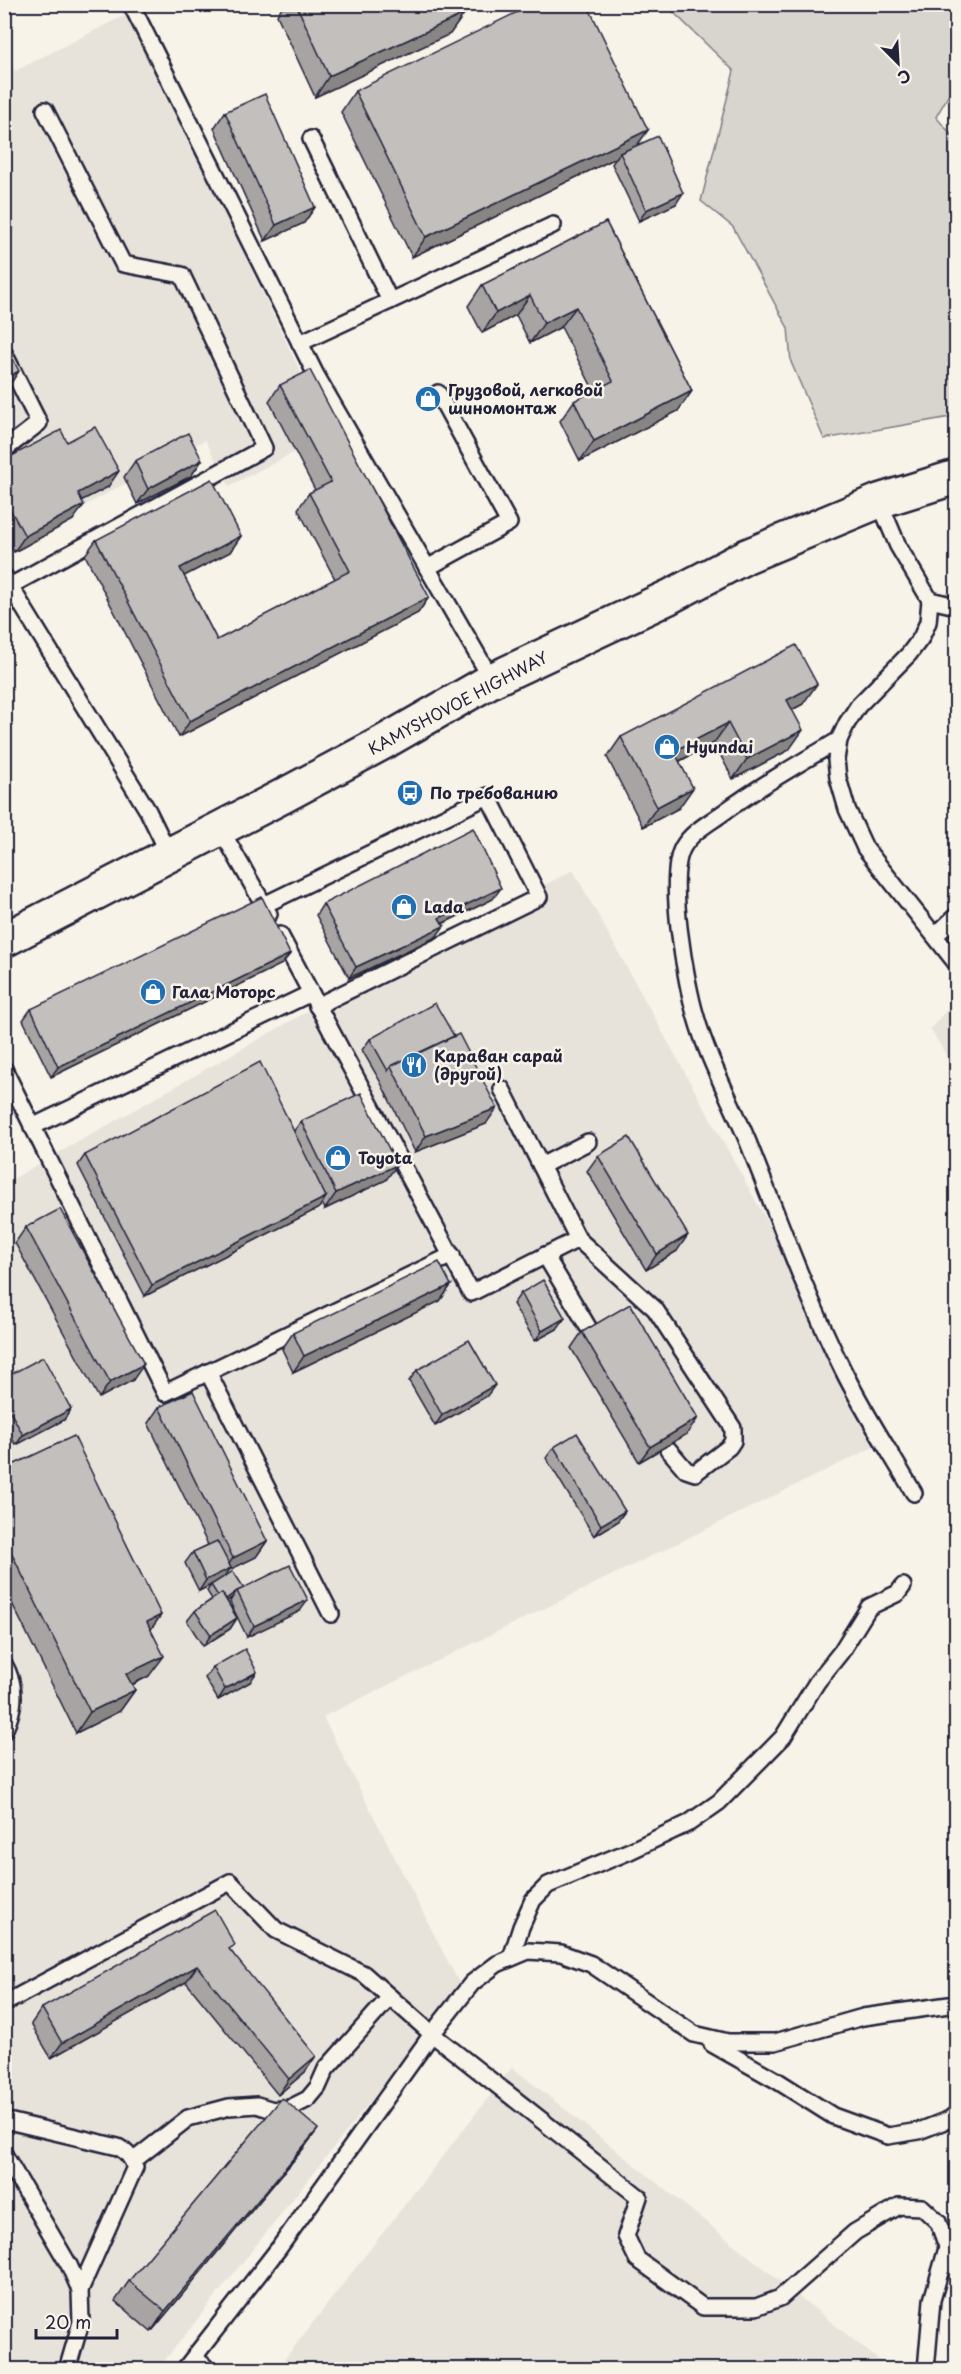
<svg xmlns="http://www.w3.org/2000/svg" width="961" height="2374" viewBox="0 0 961 2374" font-family="'Playpen Sans',sans-serif">
<rect width="100%" height="100%" fill="#f7f3e8"/>
<filter id="ink" filterUnits="userSpaceOnUse"><feTurbulence type="fractalNoise" baseFrequency=".0167" numOctaves="2"/><feDisplacementMap in="SourceGraphic" scale="12" xChannelSelector="R" yChannelSelector="G"/><feConvolveMatrix kernelMatrix="1 2 1 2 8 2 1 2 1" color-interpolation-filters="sRGB"/></filter>
<g filter="url(#ink)">
<!-- built -->
<g fill="#e7e3db">
<polygon points="129,13 330,434 229,486 205,440 5,549 4,52 15,71"/>
<polygon points="573,870 888,1440 323,1717 461,1987 158,2369 5,2369 4,1184 317,1006"/>
<polygon points="956,999 956,1071 930,1029"/>
<polygon points="512,2067 890,2369 276,2370"/>
</g>
<!-- green -->
<polygon fill="#d8d5cf" stroke="#7d7c85" stroke-width="1.5" points="666,5 956,5 956,82 936,117 956,140 956,416 824,439 791,362 788,328 733,227 701,201 734,71"/>
<g fill="none" stroke-linecap="round" stroke-linejoin="round">
<!-- service casing -->
<g stroke="#22223b" stroke-width="20">
<g id="service">
<polyline points="131,4 316,375 492,680"/>
<polyline points="311,139 390,301"/>
<polyline points="300,343 553,225"/>
<polyline points="4,353 39,423 4,450"/>
<polyline points="879,501 898,546 930,600 928,622 921,638 909,654 858,706 847,723 839,740 836,760 838,778 847,809 865,848 956,963"/>
<polyline points="427,568 509,523 438,393"/>
<polyline points="4,576 148,811 169,854"/>
<polyline points="10,586 264,448 182,275 123,264 45,110"/>
<polyline points="930,600 956,606"/>
<path d="M839,740C798,764 758,787 720,815C707,824 691,833 683,847C666,876 686,984 696,1017C708,1060 731,1100 748,1142C778,1217 806,1295 842,1368C863,1411 890,1452 914,1493"/>
<polyline points="220,828 269,914"/>
<polyline points="264,905 488,796 539,897 317,1006"/>
<polyline points="280,935 471,1293 578,1239"/>
<polyline points="935,936 956,916"/>
<polyline points="4,1069 165,1393 452,1255"/>
<polyline points="502,1089 578,1239 655,1309 733,1428 733,1441 729,1447 695,1473 686,1470 668,1449"/>
<polyline points="32,1127 311,993"/>
<polyline points="541,1166 588,1142"/>
<polyline points="545,1255 588,1327"/>
<polyline points="208,1372 331,1614"/>
<path d="M4,1664C17,1687 15,1708 4,1731"/>
<polyline points="511,1958 521,1927 533,1900 548,1885 630,1851 689,1823 719,1802 783,1737 817,1682 841,1652 869,1607 898,1593 903,1586"/>
<polyline points="9,2001 230,1882 276,1930 364,1974 432,2034 639,2197 626,2236 637,2259 703,2307 756,2307 780,2298 855,2232 899,2206 922,2207 938,2222 956,2271"/>
<polyline points="712,2044 776,2080 833,2116 888,2136 919,2131 950,2119 956,2114"/>
<path d="M4,2120L118,2147C127,2152 131,2157 135,2167L80,2290"/>
<polyline points="4,2154 69,2265 80,2290 81,2322 67,2370"/>
<polyline points="133,2161 188,2118 229,2107 257,2105 273,2110 290,2108 308,2099 318,2087 326,2069 390,1997"/>
<polyline points="195,2358 209,2370"/>
<polyline points="184,2370 279,2248 432,2034 472,1983 497,1964 528,1951 561,1953 591,1964 694,2034 728,2042 775,2042 863,2017 956,2004"/>
<polyline points="926,2370 932,2300 947,2248"/>
</g>
</g>
<!-- primary casing -->
<g stroke="#22223b" stroke-width="38">
<polyline id="primary" points="4,940 283,796 384,742 492,680 669,597 747,556 879,501 956,477"/>
</g>
<!-- service -->
<use href="#service" stroke="#f7f3e8" stroke-width="15"/>
<!-- primary -->
<use href="#primary" stroke="#f7f3e8" stroke-width="33"/>
</g>
<!-- wall -->
<g fill="#a7a4a3" stroke="#22223b" stroke-width="1.5">
<polygon points="284,4 459,4 464,14 450,34 315,97 277,15"/>
<polygon points="355,91 637,145 676,204 639,221 612,164 616,158 412,257 341,112"/>
<polygon points="225,112 315,207 304,223 265,241 214,128"/>
<polygon points="606,222 692,391 678,411 580,461 560,421 574,401 594,391 561,327 530,343 516,315 482,333 468,306 482,285"/>
<polygon points="280,385 429,597 418,613 179,737 85,555 96,540 241,536 230,552 184,576 217,640 335,579 298,509 309,493 315,490 269,401"/>
<polygon points="67,442 108,487 82,500 73,520 14,552 4,534 4,460"/>
<polygon points="202,460 191,476 137,504 124,477 135,461"/>
<polygon points="803,704 792,710 789,750 733,779 714,743 680,761 679,808 643,827 607,757 621,737"/>
<polygon points="493,899 442,924 436,937 349,978 316,915 323,904"/>
<polygon points="290,954 282,964 51,1077 23,1020 31,1009"/>
<polygon points="370,1039 486,1124 415,1152 380,1081 362,1050"/>
<polygon points="301,1121 386,1180 325,1209 322,1203 319,1208 145,1296 78,1165 85,1155 294,1131"/>
<polygon points="598,1156 677,1251 646,1270 587,1171"/>
<polygon points="26,1227 133,1380 99,1398 15,1243"/>
<polygon points="451,1285 440,1301 293,1372 282,1349 293,1333"/>
<polygon points="521,1293 557,1329 535,1341 513,1304"/>
<polygon points="582,1332 687,1434 639,1462 571,1348"/>
<polygon points="417,1370 487,1396 435,1426 409,1381"/>
<polygon points="4,1378 71,1409 64,1420 16,1445 4,1424"/>
<polygon points="159,1407 267,1541 256,1557 229,1570 225,1576 244,1588 300,1611 247,1637 230,1602 232,1598 227,1601 237,1618 230,1629 203,1646 187,1621 195,1611 212,1599 207,1591 211,1585 215,1583 199,1591 185,1563 193,1552 208,1545 148,1423"/>
<polygon points="554,1447 625,1511 617,1522 594,1536 546,1458"/>
<polygon points="4,1469 161,1615 150,1630 149,1676 132,1685 135,1690 120,1711 76,1733 4,1587"/>
<polygon points="213,1667 250,1682 218,1700 205,1678"/>
<polygon points="231,1951 305,2072 278,2095 186,1982 51,2058 31,2024 42,2008"/>
<polygon points="318,2129 303,2149 151,2332 115,2301 129,2281"/>
</g>
<!-- shaded-wall -->
<g fill="#888684" stroke="#22223b" stroke-width="1.5">
<polygon points="464,14 450,34 315,97 329,76"/>
<polygon points="648,130 634,150 620,153 616,158 412,257 426,237"/>
<polygon points="683,193 676,204 639,221 646,210"/>
<polygon points="315,207 304,223 265,241 276,225"/>
<polygon points="530,295 516,315 482,333 496,313"/>
<polygon points="576,307 561,327 530,343 544,323"/>
<polygon points="19,371 5,392 4,392 4,379"/>
<polygon points="692,391 678,411 580,461 594,441"/>
<polygon points="202,460 191,476 137,504 148,489"/>
<polygon points="119,471 108,487 67,508 78,493"/>
<polygon points="84,505 73,520 14,552 25,536"/>
<polygon points="241,536 230,552 169,584 180,568"/>
<polygon points="429,597 418,613 179,737 190,721"/>
<polygon points="817,684 803,704 773,720 787,700"/>
<polygon points="728,723 714,743 660,771 674,751"/>
<polygon points="803,730 789,750 733,779 747,759"/>
<polygon points="693,788 679,808 643,827 657,807"/>
<polygon points="501,888 493,899 431,929 439,918"/>
<polygon points="444,926 436,937 349,978 356,967"/>
<polygon points="290,954 282,964 51,1077 58,1067"/>
<polygon points="497,1108 486,1124 415,1152 426,1136"/>
<polygon points="397,1165 386,1180 325,1209 336,1193"/>
<polygon points="326,1197 319,1208 145,1296 152,1285"/>
<polygon points="688,1235 677,1251 646,1270 657,1254"/>
<polygon points="451,1285 440,1301 293,1372 304,1356"/>
<polygon points="565,1318 557,1329 535,1341 542,1331"/>
<polygon points="144,1364 133,1380 99,1398 110,1382"/>
<polygon points="495,1385 487,1396 435,1426 442,1415"/>
<polygon points="71,1409 64,1420 16,1445 23,1435"/>
<polygon points="698,1418 687,1434 639,1462 650,1447"/>
<polygon points="625,1511 617,1522 594,1536 601,1525"/>
<polygon points="267,1541 256,1557 229,1570 223,1579 199,1591 206,1580 224,1571 233,1558"/>
<polygon points="236,1592 232,1598 218,1607 222,1602"/>
<polygon points="308,1600 300,1611 247,1637 254,1626"/>
<polygon points="161,1615 147,1635 147,1622"/>
<polygon points="237,1618 230,1629 203,1646 211,1635"/>
<polygon points="164,1656 149,1676 112,1694 126,1674"/>
<polygon points="257,1672 250,1682 218,1700 225,1689"/>
<polygon points="135,1690 120,1711 76,1733 90,1712"/>
<polygon points="197,1966 186,1982 51,2058 62,2043"/>
<polygon points="316,2056 305,2072 278,2095 289,2079"/>
<polygon points="318,2129 303,2149 151,2332 165,2311"/>
</g>
<!-- building -->
<g fill="#c2bfbd" stroke="#22223b" stroke-width="1.5">
<polygon points="296,4 459,4 464,14 329,76"/>
<polygon points="534,4 587,4 648,130 426,237 355,91"/>
<polygon points="265,94 315,207 276,225 225,112"/>
<polygon points="658,136 683,193 646,210 620,153"/>
<polygon points="606,222 692,391 594,441 574,401 613,381 576,307 544,323 530,295 496,313 482,285"/>
<polygon points="4,342 19,371 4,379"/>
<polygon points="310,370 429,597 190,721 96,540 212,479 241,536 180,568 217,640 350,571 309,493 331,482 280,385"/>
<polygon points="95,427 119,471 78,493 84,505 25,536 4,498 4,460 61,430 67,442"/>
<polygon points="188,433 202,460 148,489 135,461"/>
<polygon points="796,645 817,684 787,700 803,730 747,759 728,723 674,751 693,788 657,807 621,737"/>
<polygon points="473,828 501,888 439,918 444,926 356,967 323,904"/>
<polygon points="262,897 290,954 58,1067 31,1009"/>
<polygon points="435,1003 454,1036 391,1066 388,1071 370,1039"/>
<polygon points="459,1034 497,1108 426,1136 391,1066"/>
<polygon points="260,1062 326,1197 152,1285 85,1155"/>
<polygon points="361,1093 397,1165 336,1193 301,1121"/>
<polygon points="629,1137 688,1235 657,1254 598,1156"/>
<polygon points="60,1209 144,1364 110,1382 26,1227"/>
<polygon points="439,1262 451,1285 304,1356 293,1333"/>
<polygon points="543,1280 565,1318 542,1331 521,1293"/>
<polygon points="630,1304 698,1418 650,1447 582,1332"/>
<polygon points="469,1340 495,1385 442,1415 417,1370"/>
<polygon points="43,1357 71,1409 23,1435 4,1400 4,1378"/>
<polygon points="193,1391 267,1541 233,1558 159,1407"/>
<polygon points="577,1433 625,1511 601,1525 554,1447"/>
<polygon points="74,1436 161,1615 147,1622 164,1656 126,1674 135,1690 90,1712 4,1538 4,1469"/>
<polygon points="217,1541 231,1568 206,1580 193,1552"/>
<polygon points="290,1565 308,1600 254,1626 237,1591"/>
<polygon points="233,1571 244,1588 237,1591 226,1599 222,1593 218,1596 211,1585"/>
<polygon points="222,1593 237,1618 211,1635 195,1611"/>
<polygon points="245,1649 257,1672 225,1689 213,1667"/>
<polygon points="215,1910 235,1945 229,1949 316,2056 289,2079 197,1966 62,2043 42,2008"/>
<polygon points="282,2098 318,2129 165,2311 129,2281"/>
</g>
</g>
<!-- icons -->
<defs>
<g id="shop-disc" transform="scale(1.35)"><circle r="9.5" fill="#1f6fb2" stroke="#f7f3e8"/><path d="M-5-2.5h2.3a2.7 3.5 0 0 1 5.4 0H5L5.5 6h-11ZM-1.5-2.5h3a1.5 2.3 0 0 0-3 0Z" fill="#fff"/></g>
<g id="bus-disc" transform="scale(1.35)"><circle r="9.5" fill="#1f6fb2" stroke="#f7f3e8"/><path d="M-5-6H5V4H4V6H2V4H-2V6H-4V4H-5ZM-3.5-4V0h7V-4ZM-3.5 1.2v1.5H-2V1.2ZM2 1.2v1.5H3.5V1.2Z" fill="#fff"/></g>
<g id="restaurant-disc" transform="scale(1.35)"><circle r="9.5" fill="#1f6fb2" stroke="#f7f3e8"/><path d="M-5-6h1v4h1v-4h1v4h1v-4h1v5L-1.5 .5V6h-2V.5L-5-1ZM5-6V6H3V1.5H1.5Q1.5-4 5-6Z" fill="#fff"/></g>
</defs>
<g fill-rule="evenodd">
<use href="#shop-disc" x="428" y="399"/>
<use href="#shop-disc" x="667" y="747"/>
<use href="#bus-disc" x="410" y="793"/>
<use href="#shop-disc" x="404" y="907"/>
<use href="#shop-disc" x="153" y="992"/>
<use href="#restaurant-disc" x="414" y="1065"/>
<use href="#shop-disc" x="338" y="1158"/>
</g>
<g text-anchor="middle" stroke-width="5" stroke-linejoin="round" paint-order="stroke">
<!-- poi labels -->
<g font-size="16" font-weight="bold" fill="#22223b" stroke="#f7f3e8" text-anchor="start">
<text x="448" y="396">Грузовой, легковой<tspan x="448" dy="18">шиномонтаж</tspan></text>
<text x="686" y="753">Hyundai</text>
<text x="430" y="799">По требованию</text>
<text x="424" y="913">Lada</text>
<text x="172" y="998">Гала Моторс</text>
<text x="434" y="1062">Караван сарай<tspan x="434" dy="18">(другой)</tspan></text>
<text x="358" y="1164">Toyota</text>
</g>
<!-- street labels -->
<g font-size="16" fill="#22223b" stroke="#f7f3e8">
<text transform="translate(458 703) rotate(-28)" y="6">KAMYSHOVOE HIGHWAY</text>
</g>
</g>
<!-- margin -->
<rect width="961" height="2374" fill="none" stroke="#f7f3e8" stroke-width="24"/>
<rect x="12" y="12" width="937" height="2350" fill="none" stroke="#22223b" stroke-width="2" filter="url(#ink)"/>
<!-- north arrow -->
<g transform="translate(898 63) rotate(156)" stroke="#f7f3e8" stroke-width="4.5" paint-order="stroke">
<path d="M0-4.5L10 22L0 15L-10 22Z" fill="#22223b"/>
<text y="-9" font-size="16" font-weight="bold" text-anchor="middle" fill="#22223b">С</text>
</g>
<!-- scale -->
<path d="M36 2329v9h81v-9" fill="none" stroke="#22223b" stroke-width="3"/>
<text x="45" y="2329" font-size="18" fill="#22223b" stroke="#f7f3e8" stroke-width="4.5" paint-order="stroke">20 m</text>
</svg>
